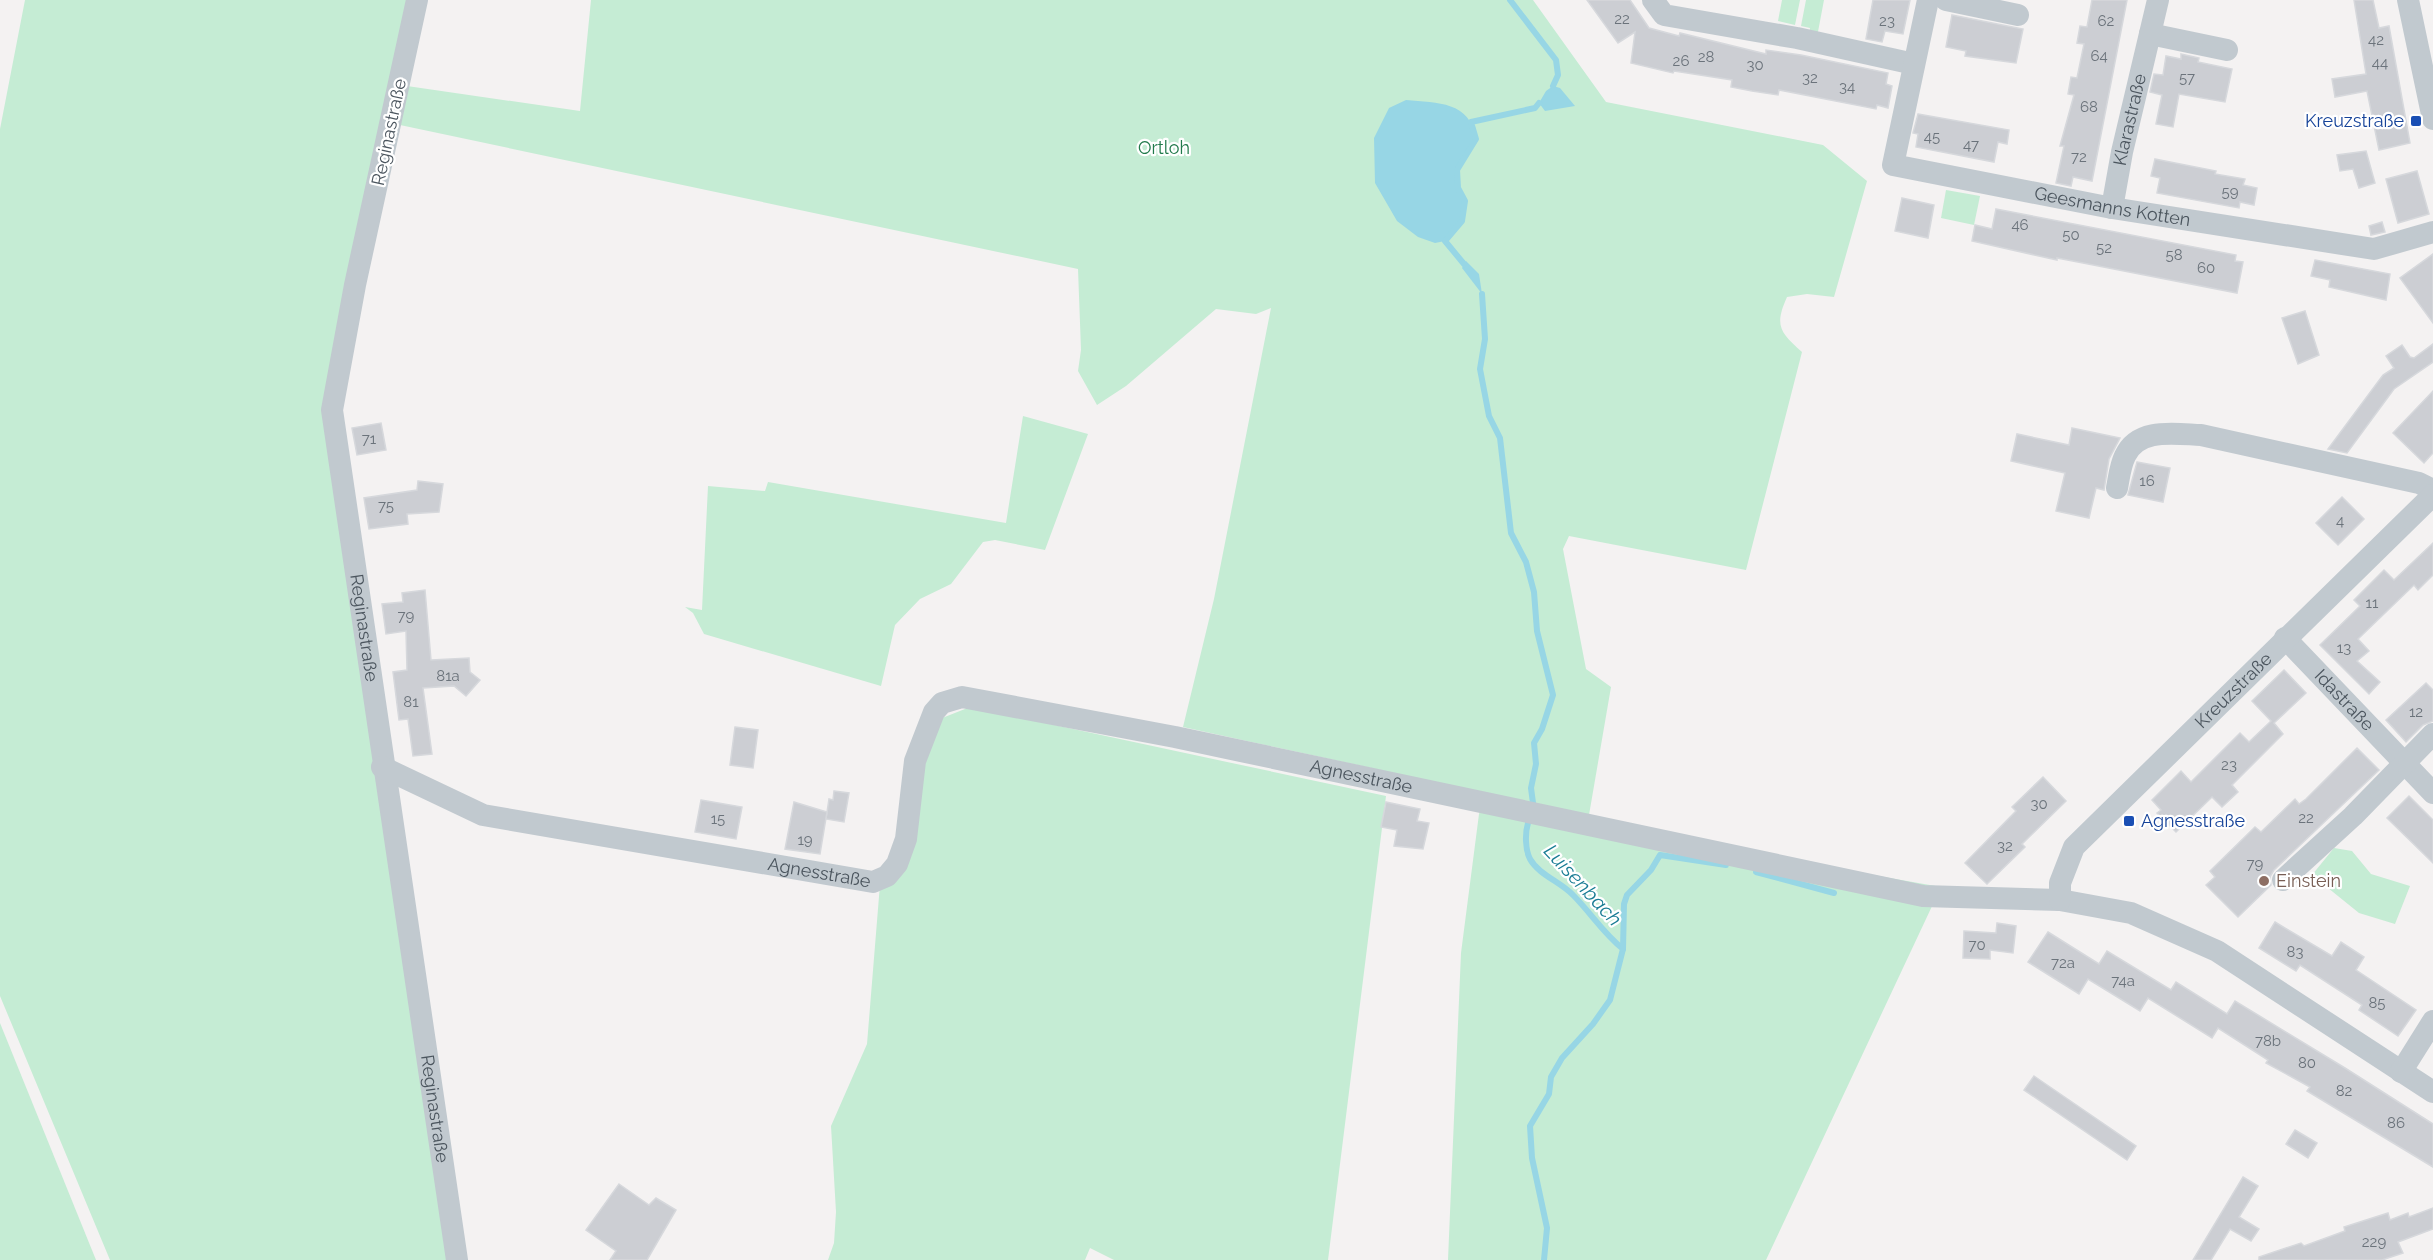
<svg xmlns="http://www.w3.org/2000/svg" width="2433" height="1260" viewBox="0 0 2433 1260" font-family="Raleway,sans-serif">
<rect width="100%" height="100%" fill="#f4f2f2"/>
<!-- green -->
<g fill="#c5ecd4">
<polygon points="25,0 413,0 328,410 453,1260 110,1260 0,996 0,129"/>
<path d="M591,0H1533L1606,102L1823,145L1867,181L1834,297L1807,294L1787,297C1774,326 1780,332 1802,352L1746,570L1569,536L1563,549L1586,669L1611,687L1589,815L1856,872L1941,887L1766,1260H1448L1461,953L1479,814L1486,793L1183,727L1214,599L1271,308L1256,314L1216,309L1126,386L1097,405L1078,371L1081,350L1078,269L400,125L407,86L580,111Z"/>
<polygon points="1782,0 1800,0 1795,25 1778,21"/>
<polygon points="1806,0 1824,0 1817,37 1809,36 1810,28 1801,26"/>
<polygon points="1946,190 1980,196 1974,225 1941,218"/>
<polygon points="1023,416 1088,434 1045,550 995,540 983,542 951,584 920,599 895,625 881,686 704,634 693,613 685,607 702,610 708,486 765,491 768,482 1006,523"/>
<polygon points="970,707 1386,796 1328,1260 1114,1260 1090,1248 1085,1260 828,1260 834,1243 836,1212 831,1126 867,1044 881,872 898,872 927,724"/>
<polygon points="2334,848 2352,851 2371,874 2410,886 2395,924 2359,913 2312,875"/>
<polygon points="0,1023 96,1260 0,1260"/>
</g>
<!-- water -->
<g fill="#97d6e5">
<polygon points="1553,86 1560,88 1575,106 1545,111 1539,103 1546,91"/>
<path d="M1406,100C1438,103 1470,101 1476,139L1457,170L1458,188L1465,201L1462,221L1445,241L1435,243L1418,237L1397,221L1375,183L1374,138L1389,108Z"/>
<polygon points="1466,261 1479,274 1482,294 1462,268"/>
</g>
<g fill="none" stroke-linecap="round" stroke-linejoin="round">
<!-- stream -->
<g stroke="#97d6e5" stroke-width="6">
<polyline points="1510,0 1556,60 1558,75 1553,86"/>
<polyline points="1464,264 1445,241 1462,221 1465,201 1458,188 1457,170 1476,139 1471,122 1535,108 1539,103"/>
<polyline points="1482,294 1485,339 1480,369 1489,416 1500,438 1511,533 1526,562 1534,592 1537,631 1553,695 1542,729 1534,743 1536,764 1531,788 1533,803"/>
<path d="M1528,823C1525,833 1525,849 1530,859C1539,875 1561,882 1573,895C1591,913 1603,933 1623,949L1610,1000L1593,1024L1562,1058L1551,1077L1549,1094L1530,1126L1532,1158L1547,1228L1544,1260"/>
<polyline points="1756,872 1834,893"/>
<polyline points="1623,949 1624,904 1627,895 1651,870 1660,855 1726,865"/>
</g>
</g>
<!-- building -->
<g fill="#ccced3" stroke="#d6d8dc" stroke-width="1.5">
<polygon points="1587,0 1630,0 1649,28 1679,36 1680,33 1766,54 1766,50 1801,55 1888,73 1886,84 1892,86 1888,108 1877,105 1876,109 1779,90 1778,95 1752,91 1731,87 1732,80 1674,71 1673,73 1631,63 1635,32 1618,43"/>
<polygon points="1873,0 1910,0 1903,34 1885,31 1882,42 1866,39"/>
<polygon points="2092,0 2127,0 2092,181 2073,177 2071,186 2056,183 2064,146 2060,146 2074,95 2068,94 2071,77 2077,78 2084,44 2077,43 2080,26 2087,27"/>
<polygon points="2354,0 2373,0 2379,28 2389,26 2410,143 2379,150 2367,91 2335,97 2332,79 2366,74"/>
<polygon points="1952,15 2023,29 2016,63 1965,56 1966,51 1946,47"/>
<polygon points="2181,54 2199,58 2198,62 2232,69 2225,102 2179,94 2173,127 2156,124 2162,95 2150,92 2154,74 2163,75 2166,56 2181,59"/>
<polygon points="1918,114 2009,130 2007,144 1998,142 1994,162 1916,147 1918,134 1913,133"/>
<polygon points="2366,151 2375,183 2359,188 2353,169 2340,171 2337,155"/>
<polygon points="2155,159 2216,171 2215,174 2245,179 2243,185 2257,188 2254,205 2240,202 2239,208 2157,193 2160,178 2151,176"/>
<polygon points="2417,171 2429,214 2398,223 2386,179"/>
<polygon points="1902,198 1934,205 1928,238 1895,231"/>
<polygon points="1996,209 2236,255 2235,261 2243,262 2237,293 2083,263 2057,258 2057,260 1972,241 1975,225 1992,229"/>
<polygon points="2382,222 2385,232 2371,235 2369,226"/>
<polygon points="2433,254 2433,323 2400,278"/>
<polygon points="2315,260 2390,274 2386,300 2329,287 2330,280 2311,276"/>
<polygon points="2305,311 2319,355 2298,364 2282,318"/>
<polygon points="2433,344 2433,362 2394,389 2347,453 2328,449 2383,375 2394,368 2386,356 2402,345 2410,357 2414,358"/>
<polygon points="2433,391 2433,453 2424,463 2393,433"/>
<polygon points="381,423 386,450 357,455 352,428"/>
<polygon points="2072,428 2120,438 2109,459 2104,490 2096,488 2089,518 2056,511 2065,473 2011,461 2017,434 2069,445"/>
<polygon points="2137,462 2170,468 2163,502 2128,495"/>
<polygon points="418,481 443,484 439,512 407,514 408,524 369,529 364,498 417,490"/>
<polygon points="2342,497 2364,519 2338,545 2316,523"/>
<polygon points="2433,543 2433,575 2418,590 2414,585 2358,639 2369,651 2357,661 2380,682 2369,694 2320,645 2360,606 2354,600 2384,570 2394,580"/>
<polygon points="425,590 431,660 469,658 470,672 480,680 466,696 454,686 423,688 432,754 413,756 408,719 399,720 393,672 407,670 406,631 386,634 382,604 403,602 402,593"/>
<polygon points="2284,670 2306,693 2274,723 2283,734 2232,785 2238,792 2222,807 2212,797 2176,832 2157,813 2161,810 2152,800 2181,771 2191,782 2240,733 2249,742 2271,721 2252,701"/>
<polygon points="2426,683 2433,690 2433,721 2423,725 2406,742 2386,720"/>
<polygon points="735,727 758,730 753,768 730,765"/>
<polygon points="2357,748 2379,770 2274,870 2270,877 2271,885 2238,917 2206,885 2215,877 2210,871 2255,827 2261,832 2295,799 2299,804 2306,799"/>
<polygon points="2043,777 2066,801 2022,844 2025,847 1987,884 1965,863 2016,811 2012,807"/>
<polygon points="834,791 849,793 844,822 826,819 829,799 833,800"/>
<polygon points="2409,796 2433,820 2433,863 2387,818"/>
<polygon points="701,800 742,807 736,839 695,832"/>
<polygon points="794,802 827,812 820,854 785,849"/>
<polygon points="1386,802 1420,809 1417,821 1429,823 1423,849 1394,846 1397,830 1381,827"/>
<polygon points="2275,922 2332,956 2341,942 2364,957 2356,970 2416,1010 2398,1036 2359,1010 2362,1005 2300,965 2296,971 2259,948"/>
<polygon points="1997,923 2016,926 2013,953 1990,950 1990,959 1963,958 1964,931 1996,933"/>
<polygon points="2048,932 2099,964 2107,951 2171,990 2176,982 2227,1014 2235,1001 2345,1068 2433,1124 2433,1167 2307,1091 2310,1087 2266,1063 2268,1060 2218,1028 2212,1038 2148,998 2140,1011 2088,979 2079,994 2028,962"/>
<polygon points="2034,1076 2136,1146 2127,1160 2024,1090"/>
<polygon points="2295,1130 2317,1143 2308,1158 2286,1144"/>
<polygon points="2243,1177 2258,1186 2239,1217 2259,1229 2251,1241 2230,1229 2211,1260 2193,1260"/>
<polygon points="619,1184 649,1205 656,1198 676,1210 647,1260 610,1260 616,1251 586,1230"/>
<polygon points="2433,1208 2433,1229 2398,1242 2403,1253 2382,1260 2259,1260 2259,1257 2301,1243 2304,1246 2345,1231 2344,1227 2388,1213 2390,1220 2408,1213 2409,1217"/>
</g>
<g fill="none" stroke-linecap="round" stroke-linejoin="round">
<!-- minor -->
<g stroke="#c1c9cf" stroke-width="22">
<path id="s1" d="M417,0L355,285L332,410L457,1260"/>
<polyline points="1653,0 1664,15 1797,38 1914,64"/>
<path id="s2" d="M1928,0L1893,165L2112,208L2374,249L2433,232"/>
<polyline points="1946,0 2018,15"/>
<polyline points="2408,0 2433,119"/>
<polyline points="2150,34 2227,50"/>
<path id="s3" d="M2112,208L2122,152L2158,0"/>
<path d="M2117,488C2119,478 2120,466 2125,456C2138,427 2175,434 2201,435L2419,483L2433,490"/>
<path id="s4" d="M2285,638L2433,793"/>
<path id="s5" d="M382,767L483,815L873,882L887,876L897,864L906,839L915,761L934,712L942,703L962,697L1175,737L1923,896L2060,900L2131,913L2217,951L2433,1092"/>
<polyline points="2283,880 2353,816 2433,734"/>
<path id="s6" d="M2060,900V883L2074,847L2433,495"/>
<polyline points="2401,1072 2433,1021"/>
</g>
</g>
<!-- markers -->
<g fill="#1a4fb4" stroke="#fff" stroke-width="2">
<rect x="2410" y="115" width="12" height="12" rx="3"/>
<rect x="2123" y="815" width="12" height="12" rx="3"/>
</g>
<circle fill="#8d6e63" stroke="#fff" stroke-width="2" cx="2264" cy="881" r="6"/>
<g text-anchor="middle" stroke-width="4.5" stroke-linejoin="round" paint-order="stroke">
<!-- number labels -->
<g font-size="15" fill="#6b737b">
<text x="1622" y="24">22</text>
<text x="1887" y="26">23</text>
<text x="2106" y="26">62</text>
<text x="2376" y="45">42</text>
<text x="2099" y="61">64</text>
<text x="1706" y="62">28</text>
<text x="1681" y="66">26</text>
<text x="2380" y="68">44</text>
<text x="1755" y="70">30</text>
<text x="1810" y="83">32</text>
<text x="2187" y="83">57</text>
<text x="1847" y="92">34</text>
<text x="2089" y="112">68</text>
<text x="1932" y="142">45</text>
<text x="1971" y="150">47</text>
<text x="2079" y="162">72</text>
<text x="2230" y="197">59</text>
<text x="2020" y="230">46</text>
<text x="2071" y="240">50</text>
<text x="2104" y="253">52</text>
<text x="2174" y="260">58</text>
<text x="2206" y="273">60</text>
<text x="369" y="444">71</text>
<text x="2147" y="486">16</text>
<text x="386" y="511">75</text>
<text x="2340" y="526">4</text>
<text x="2372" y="608">11</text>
<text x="406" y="621">79</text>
<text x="2344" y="653">13</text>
<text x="448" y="681">81a</text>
<text x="411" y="707">81</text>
<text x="2416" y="717">12</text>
<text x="2229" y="770">23</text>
<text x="2039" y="809">30</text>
<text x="2306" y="823">22</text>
<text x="718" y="824">15</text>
<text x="805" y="845">19</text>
<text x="2005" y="851">32</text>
<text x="2255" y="869">79</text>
<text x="1977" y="950">70</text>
<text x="2295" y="957">83</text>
<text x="2063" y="968">72a</text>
<text x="2123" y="986">74a</text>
<text x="2377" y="1008">85</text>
<text x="2268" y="1046">78b</text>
<text x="2307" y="1068">80</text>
<text x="2344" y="1096">82</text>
<text x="2396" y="1128">86</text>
<text x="2374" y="1247">229</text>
</g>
<!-- street labels -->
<g font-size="18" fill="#4b555e" stroke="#fff">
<text dy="6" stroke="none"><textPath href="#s3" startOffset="90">Klarastraße</textPath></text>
<text transform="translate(389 132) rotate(-78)" y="6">Reginastraße</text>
<text dy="6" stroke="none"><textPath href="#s2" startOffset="392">Geesmanns Kotten</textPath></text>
<text dy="6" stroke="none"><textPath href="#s1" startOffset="639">Reginastraße</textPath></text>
<text dy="6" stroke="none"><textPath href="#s6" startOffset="279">Kreuzstraße</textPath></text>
<text dy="6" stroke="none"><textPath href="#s4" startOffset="86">Idastraße</textPath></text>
<text dy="6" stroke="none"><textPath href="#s5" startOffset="1136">Agnesstraße</textPath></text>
<text dy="6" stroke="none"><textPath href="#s5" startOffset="453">Agnesstraße</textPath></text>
<text dy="6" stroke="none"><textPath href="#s1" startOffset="1125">Reginastraße</textPath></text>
</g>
<!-- transit labels -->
<g font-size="18" fill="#164399" stroke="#fff" text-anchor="end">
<text x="2404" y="127">Kreuzstraße</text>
<text x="2141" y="827" text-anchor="start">Agnesstraße</text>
</g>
<!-- park labels -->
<g font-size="18" fill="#217a4b" stroke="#fff">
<text x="1164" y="154">Ortloh</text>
</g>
<!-- education labels -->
<g font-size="18" fill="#785e54" stroke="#fff" text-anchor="start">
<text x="2276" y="887">Einstein</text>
</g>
<!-- water labels -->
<g font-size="20" font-style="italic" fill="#197c94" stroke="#fff">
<text transform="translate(1583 885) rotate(47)" y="7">Luisenbach</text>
</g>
</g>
</svg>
